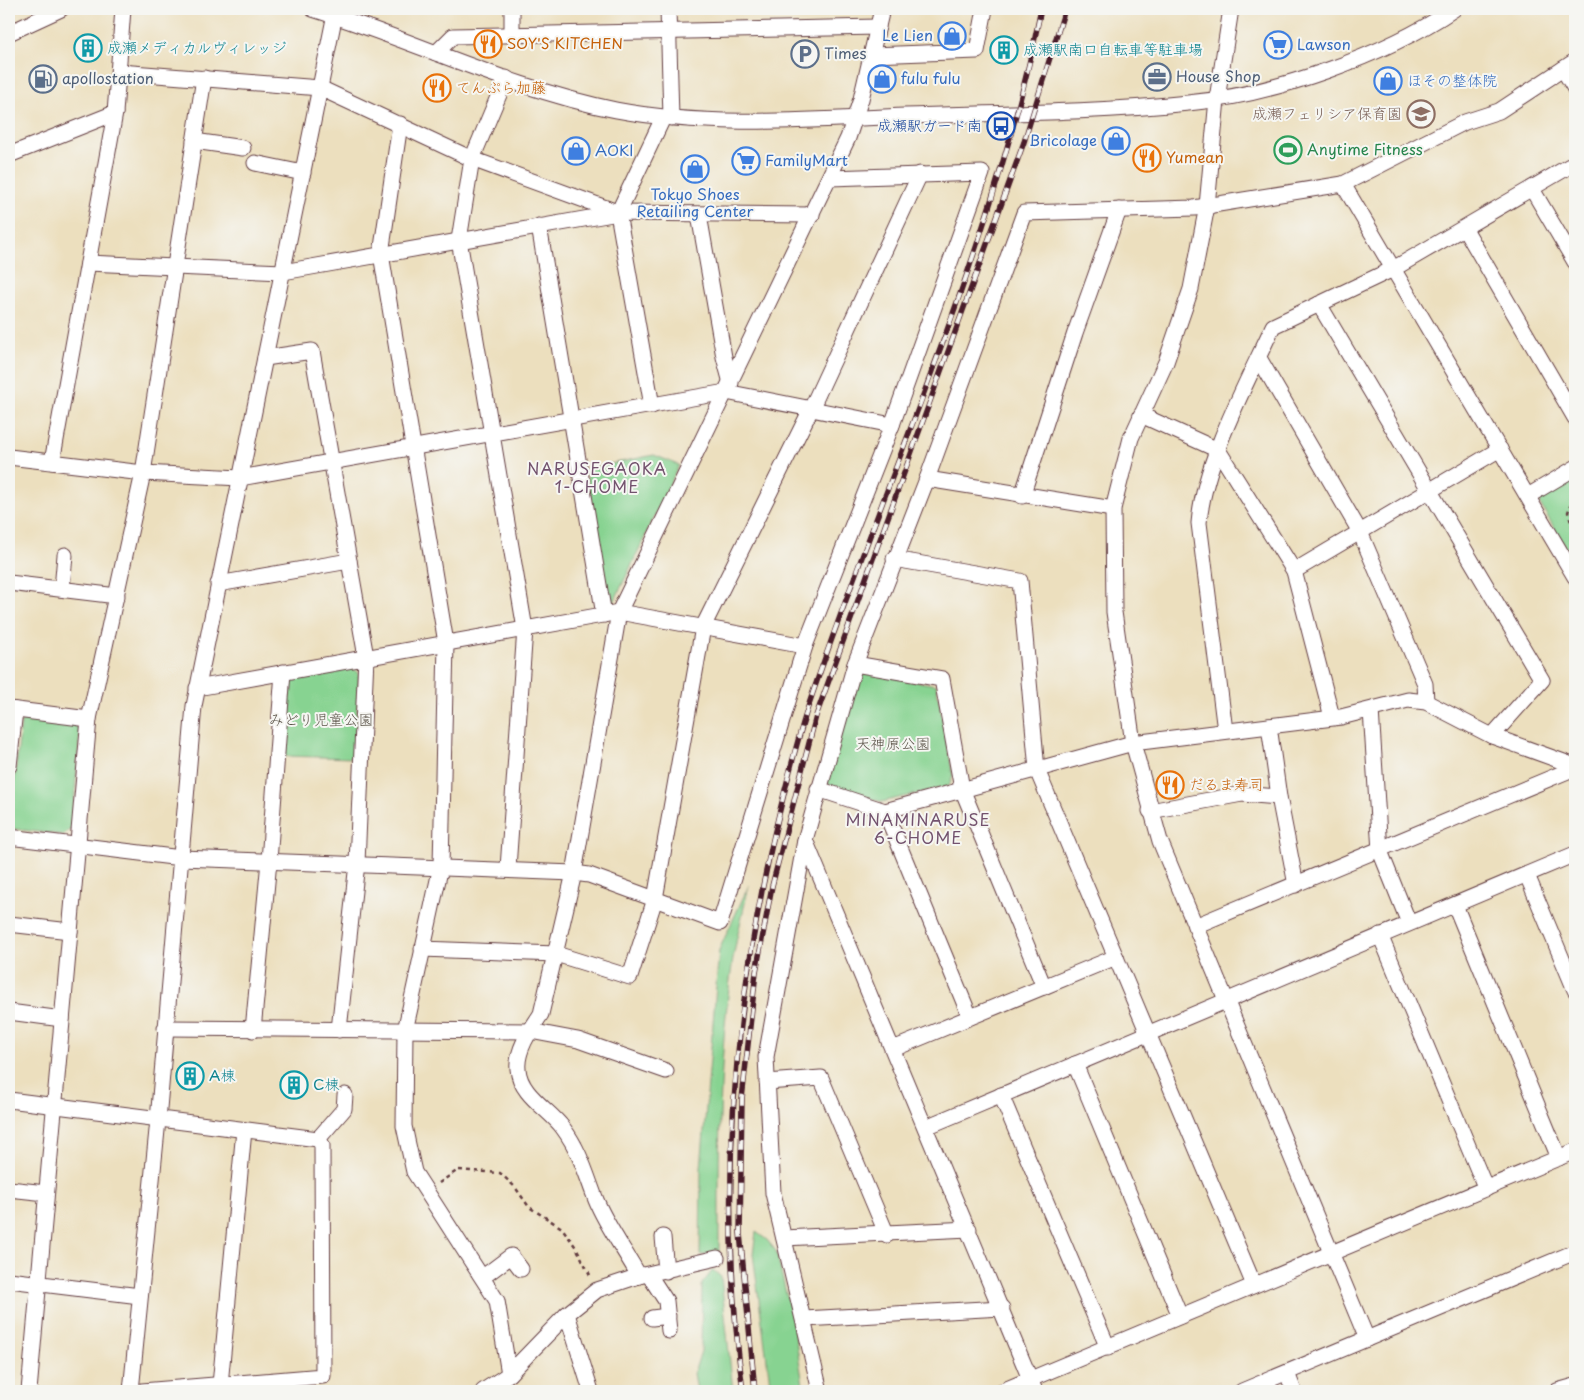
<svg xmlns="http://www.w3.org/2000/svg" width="1584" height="1400" viewBox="0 0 1584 1400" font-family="'Playpen Sans','Klee One',sans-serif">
<rect width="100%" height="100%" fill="#f6f6f2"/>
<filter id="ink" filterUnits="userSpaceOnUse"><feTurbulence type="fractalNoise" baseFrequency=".02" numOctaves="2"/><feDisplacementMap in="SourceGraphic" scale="10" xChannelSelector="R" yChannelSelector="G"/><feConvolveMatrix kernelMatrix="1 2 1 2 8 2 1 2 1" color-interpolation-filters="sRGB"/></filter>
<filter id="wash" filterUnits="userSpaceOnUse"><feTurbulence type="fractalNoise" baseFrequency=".0096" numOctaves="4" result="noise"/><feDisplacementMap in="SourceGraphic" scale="20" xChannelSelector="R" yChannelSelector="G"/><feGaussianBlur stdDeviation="1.12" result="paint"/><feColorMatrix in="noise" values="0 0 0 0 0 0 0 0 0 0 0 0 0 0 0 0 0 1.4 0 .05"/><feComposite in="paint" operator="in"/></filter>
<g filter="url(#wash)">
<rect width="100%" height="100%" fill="#ecdfbe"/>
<!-- green -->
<g fill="#87d391" stroke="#68795e">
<polygon points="654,455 679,465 614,602 608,601 586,469"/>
<polygon points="1575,476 1575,563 1540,504 1541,497"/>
<polygon points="350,666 359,673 354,758 284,756 288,685 296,676"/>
<polygon points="868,672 936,685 953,776 949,786 882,802 826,783 857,675"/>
<polygon points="27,718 76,725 80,731 72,828 63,835 14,829 10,822 21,722"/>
<path d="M749,885C744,909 737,934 733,959C718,1055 719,1154 719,1251L717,1254L700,1255L701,1168L719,950Z"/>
<polygon points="756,1232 767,1240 776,1251 793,1322 804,1391 771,1391 753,1254"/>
<polygon points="713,1270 721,1277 733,1391 697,1391 694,1373 701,1351 702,1284"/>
</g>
</g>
<g filter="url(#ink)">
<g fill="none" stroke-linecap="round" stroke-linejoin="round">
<!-- minor casing -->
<g stroke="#623c41" stroke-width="17">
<g id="minor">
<path d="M313,9C414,40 511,89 616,110C711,128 809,120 905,116C999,113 1095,113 1188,103C1273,95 1384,56 1454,9"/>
<polyline points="512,9 512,33"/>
<polyline points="668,9 671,118"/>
<polyline points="1231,9 1217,99 1207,206 1191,289 1166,362 1131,438 1113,509 1114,612 1133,743 1160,841 1367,1339"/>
<polyline points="9,33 61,9"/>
<polyline points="436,53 453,36 878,27"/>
<polyline points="872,55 977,51 985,9"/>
<polyline points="1563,69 1575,89"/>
<polyline points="120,72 320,88 472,159 617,212"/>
<polyline points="506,78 472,159 459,240 525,629 508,868"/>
<polyline points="400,124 381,254 446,643 441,866 405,1031 404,1126 414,1172 497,1301 509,1374"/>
<polyline points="194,141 243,148"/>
<polyline points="9,155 115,113"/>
<polyline points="255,163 303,173"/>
<polyline points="1343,184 1575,577"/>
<polyline points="1532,189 1575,262"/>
<polyline points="699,215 724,357 731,383"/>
<polyline points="539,226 604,615"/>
<polyline points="1465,229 1575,418"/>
<polyline points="88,263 283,272 618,213 812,215"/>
<polyline points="1319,304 1542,680 1492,736"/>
<polyline points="265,358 312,351 366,657 357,863 339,1030"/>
<polyline points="1259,358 1360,532 1425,684 1426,702"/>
<polyline points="652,406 618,213 663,118"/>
<polyline points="1141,415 1218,450 1294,571 1332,717"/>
<polyline points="9,457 143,473 240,478 726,392 892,425"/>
<polyline points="52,462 115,113 123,9"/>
<polyline points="927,479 1113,509"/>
<polyline points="1022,496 1075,333 1119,210"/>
<polyline points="1528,496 1575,468"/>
<polyline points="894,559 1020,581 1037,770 1254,1285"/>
<polyline points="1294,571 1500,449"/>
<polyline points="9,583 117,596"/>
<polyline points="218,584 349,561"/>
<polyline points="62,589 65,555"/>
<polyline points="855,664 942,679 962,789 1044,987"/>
<polyline points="197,688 619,612 805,646"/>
<polyline points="9,709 89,719"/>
<polyline points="1371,710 1380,851 1409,923"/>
<polyline points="1269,726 1279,797 1296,885"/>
<path d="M1225,731L1199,523C1204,461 1247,383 1273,326L1393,269L1575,163"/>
<polyline points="9,766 15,710"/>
<polyline points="818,789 885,811 1133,743 1341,717 1408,700 1426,702 1492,736 1575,766"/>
<polyline points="885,811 970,1017"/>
<polyline points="1150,811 1242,794 1279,797"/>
<polyline points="9,837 181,858 574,873 589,875 720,923 805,646 892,425 982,173 830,178"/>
<polyline points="805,840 1035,1391"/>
<polyline points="1527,875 1575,990"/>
<polyline points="1455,905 1559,1158"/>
<polyline points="9,924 70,931"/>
<polyline points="1195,926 1575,768"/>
<polyline points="1380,935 1486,1189"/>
<polyline points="422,949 556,954 630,977 655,899 703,627 811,409 920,174"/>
<polyline points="9,1012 62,1019"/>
<polyline points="165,1028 530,1031 578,1040 666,1071"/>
<polyline points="253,1030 269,861 283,672"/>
<polyline points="893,1049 1116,957"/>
<polyline points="1075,1064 1180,1316"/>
<polyline points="767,1082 821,1078 887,1235"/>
<polyline points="1001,1095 1108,1348"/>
<polyline points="9,1100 318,1139 322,1145 323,1376 142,1391"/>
<polyline points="926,1127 1575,854"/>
<polyline points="318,1139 344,1109 345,1095"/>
<polyline points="9,1189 46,1193"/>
<polyline points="663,1237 666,1271"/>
<polyline points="784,1238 969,1229"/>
<polyline points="649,1275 666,1301 669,1331"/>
<path d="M639,1276C626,1252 606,1225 596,1200C586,1174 580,1151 563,1128C549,1109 520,1095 518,1069C516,1050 531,1029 541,1014L574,873L619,612L848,138L861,99L882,9"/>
<polyline points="483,1277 511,1256 521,1269"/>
<polyline points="9,1280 140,1296"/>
<polyline points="567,1314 591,1391"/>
<polyline points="652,1318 668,1316"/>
<polyline points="804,1319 1002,1308"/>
<polyline points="1287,1373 1294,1391"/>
<polyline points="220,1385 244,1130"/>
<polyline points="29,1391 89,719 143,473 204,78"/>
<polyline points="131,1391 158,1120 194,706 336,9"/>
<polyline points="483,1391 509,1374 567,1314 597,1290 639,1276 717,1258"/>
<polyline points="820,1391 773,1193 766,1057 805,840 855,664 927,479 1024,213 1194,208 1343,184 1465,122 1499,111 1575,61"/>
<polyline points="1002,1391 1575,1151"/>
<polyline points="1242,1391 1575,1252"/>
<polyline points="1557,1391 1575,1386"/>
</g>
</g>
<!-- path -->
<g stroke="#623c41" stroke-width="2.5" stroke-dasharray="4 4" stroke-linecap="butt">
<polyline points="1575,495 1568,512 1575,536"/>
<polyline points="439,1183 458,1170 500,1173 515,1187 529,1207 562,1228 577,1249 591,1277"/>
</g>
<!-- minor -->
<use href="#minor" stroke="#fff" stroke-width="15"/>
<!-- rail casing -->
<g stroke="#4a1f2b" stroke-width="5.5">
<g id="rail">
<path d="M743,1391C718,1203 731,1020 774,835C784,793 794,751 807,710C885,477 993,251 1041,9"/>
<polyline points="755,1391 740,1233 742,1099 756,972 772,886 816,716 1024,142 1065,9"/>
</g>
</g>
<!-- rail -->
<use href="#rail" stroke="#f6f6f2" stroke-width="4" stroke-dasharray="11" stroke-linecap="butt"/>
</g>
</g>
<!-- icons -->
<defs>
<g id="shop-ring" transform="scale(1.4375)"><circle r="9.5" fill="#f6f6f2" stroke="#3f7fe0" stroke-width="1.5"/><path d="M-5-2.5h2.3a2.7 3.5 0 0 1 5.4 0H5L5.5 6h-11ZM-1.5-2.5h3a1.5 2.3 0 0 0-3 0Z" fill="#3f7fe0"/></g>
<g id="restaurant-ring" transform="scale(1.4375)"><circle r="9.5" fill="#f6f6f2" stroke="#e8710a" stroke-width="1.5"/><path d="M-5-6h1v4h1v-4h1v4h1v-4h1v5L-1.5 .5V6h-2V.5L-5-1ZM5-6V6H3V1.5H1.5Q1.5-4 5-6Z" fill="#e8710a"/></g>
<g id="supermarket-ring" transform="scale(1.4375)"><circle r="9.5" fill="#f6f6f2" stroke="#3f7fe0" stroke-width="1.5"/><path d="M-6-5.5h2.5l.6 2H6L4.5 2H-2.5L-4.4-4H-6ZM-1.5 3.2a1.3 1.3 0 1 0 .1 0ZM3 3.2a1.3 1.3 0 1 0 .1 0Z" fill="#3f7fe0"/></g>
<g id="building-ring" transform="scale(1.4375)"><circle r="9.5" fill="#f6f6f2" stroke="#0f9aa8" stroke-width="1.5"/><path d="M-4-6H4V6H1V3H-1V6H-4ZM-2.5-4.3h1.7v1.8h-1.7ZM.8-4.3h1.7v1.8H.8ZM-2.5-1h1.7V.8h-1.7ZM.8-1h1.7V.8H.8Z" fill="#0f9aa8"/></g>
<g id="parking-ring" transform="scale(1.4375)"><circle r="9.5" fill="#f6f6f2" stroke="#5c6f8a" stroke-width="1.5"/><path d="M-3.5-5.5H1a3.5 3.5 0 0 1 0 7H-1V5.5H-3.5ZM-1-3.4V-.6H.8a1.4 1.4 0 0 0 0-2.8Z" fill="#5c6f8a"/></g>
<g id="office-ring" transform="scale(1.4375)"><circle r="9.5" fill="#f6f6f2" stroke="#5c6f8a" stroke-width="1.5"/><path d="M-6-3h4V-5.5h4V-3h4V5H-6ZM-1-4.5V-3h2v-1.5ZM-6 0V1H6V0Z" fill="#5c6f8a"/></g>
<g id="fuel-ring" transform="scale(1.4375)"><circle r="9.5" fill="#f6f6f2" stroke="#5c6f8a" stroke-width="1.5"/><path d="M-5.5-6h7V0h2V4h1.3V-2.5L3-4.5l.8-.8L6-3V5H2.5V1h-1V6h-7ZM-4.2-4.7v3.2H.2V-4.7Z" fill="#5c6f8a"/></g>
<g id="school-ring" transform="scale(1.4375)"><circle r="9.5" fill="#f6f6f2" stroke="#8d6e63" stroke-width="1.5"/><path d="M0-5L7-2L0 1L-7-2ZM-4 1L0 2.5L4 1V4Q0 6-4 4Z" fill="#8d6e63"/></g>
<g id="bus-ring" transform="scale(1.4375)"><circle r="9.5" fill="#f6f6f2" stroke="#1a4fb4" stroke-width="1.5"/><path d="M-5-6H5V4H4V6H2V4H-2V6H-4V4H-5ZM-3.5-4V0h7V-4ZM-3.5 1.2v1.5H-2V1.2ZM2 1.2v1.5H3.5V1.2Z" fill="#1a4fb4"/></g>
<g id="stadium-ring" transform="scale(1.4375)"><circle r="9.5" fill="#f6f6f2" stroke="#2e9e5b" stroke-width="1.5"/><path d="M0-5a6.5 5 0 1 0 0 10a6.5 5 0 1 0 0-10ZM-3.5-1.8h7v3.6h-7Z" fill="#2e9e5b"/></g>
</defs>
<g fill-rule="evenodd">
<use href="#shop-ring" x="952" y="36"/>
<use href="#restaurant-ring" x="488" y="44"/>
<use href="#supermarket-ring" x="1278" y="45"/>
<use href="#building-ring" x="88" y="48"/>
<use href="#building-ring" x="1004" y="50"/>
<use href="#parking-ring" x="805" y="54"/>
<use href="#office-ring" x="1157" y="77"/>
<use href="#fuel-ring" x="43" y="79"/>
<use href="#shop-ring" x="882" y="79"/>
<use href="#shop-ring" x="1388" y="81"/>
<use href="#restaurant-ring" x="437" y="88"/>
<use href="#school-ring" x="1421" y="114"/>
<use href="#bus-ring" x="1001" y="126"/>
<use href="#shop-ring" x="1116" y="141"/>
<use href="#stadium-ring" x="1288" y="150"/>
<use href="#shop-ring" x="576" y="151"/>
<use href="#restaurant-ring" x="1147" y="158"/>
<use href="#supermarket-ring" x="746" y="161"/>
<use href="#shop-ring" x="695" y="169"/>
<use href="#restaurant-ring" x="1170" y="785"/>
<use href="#building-ring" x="190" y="1076"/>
<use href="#building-ring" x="294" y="1085"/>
</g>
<g text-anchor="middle" stroke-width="4" stroke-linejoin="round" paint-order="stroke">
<!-- shop labels -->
<g font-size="15" fill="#366cbe" stroke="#f6f6f2" text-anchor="start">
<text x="933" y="41" text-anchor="end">Le Lien</text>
<text x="1297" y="50">Lawson</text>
<text x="901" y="84">fulu fulu</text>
<text x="1407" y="86">ほその整体院</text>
<text x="1097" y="146" text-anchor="end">Bricolage</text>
<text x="595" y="156">AOKI</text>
<text x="765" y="166">FamilyMart</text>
<text x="695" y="200" text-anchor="middle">Tokyo Shoes<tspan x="695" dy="17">Retailing Center</tspan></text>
</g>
<!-- food labels -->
<g font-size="15" fill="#c56008" stroke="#f6f6f2" text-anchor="start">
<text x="507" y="49">SOY'S KITCHEN</text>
<text x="456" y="93">てんぷら加藤</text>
<text x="1166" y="163">Yumean</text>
<text x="1189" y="790">だるま寿司</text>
</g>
<!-- culture labels -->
<g font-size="15" fill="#0d838f" stroke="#f6f6f2" text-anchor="start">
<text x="107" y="53">成瀬メディカルヴィレッジ</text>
<text x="1023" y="55">成瀬駅南口自転車等駐車場</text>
<text x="209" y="1081">A棟</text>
<text x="313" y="1090">C棟</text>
</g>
<!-- service labels -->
<g font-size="15" fill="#4e5e75" stroke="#f6f6f2" text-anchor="start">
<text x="824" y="59">Times</text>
<text x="1176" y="82">House Shop</text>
<text x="62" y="84">apollostation</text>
</g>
<!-- education labels -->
<g font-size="15" fill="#785e54" stroke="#f6f6f2" text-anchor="end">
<text x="1402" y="119">成瀬フェリシア保育園</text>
</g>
<!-- transit labels -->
<g font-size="15" fill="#164399" stroke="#f6f6f2" text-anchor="end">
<text x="982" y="131">成瀬駅ガード南</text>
</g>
<!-- leisure labels -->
<g font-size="15" fill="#27864d" stroke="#f6f6f2" text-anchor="start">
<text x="1307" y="155">Anytime Fitness</text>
</g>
<!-- park labels -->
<g font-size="15" fill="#5c554a" stroke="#f6f6f2">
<text x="321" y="725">みどり児童公園</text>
<text x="893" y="749">天神原公園</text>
</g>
<!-- neighbourhood labels -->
<g font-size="16" letter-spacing="1" fill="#73526e" stroke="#f6f6f2">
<text x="597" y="475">NARUSEGAOKA<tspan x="597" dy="18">1-CHOME</tspan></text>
<text x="918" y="826">MINAMINARUSE<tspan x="918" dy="18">6-CHOME</tspan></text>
</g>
</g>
<!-- margin -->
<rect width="1584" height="1400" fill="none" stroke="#f6f6f2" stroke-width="30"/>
</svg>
